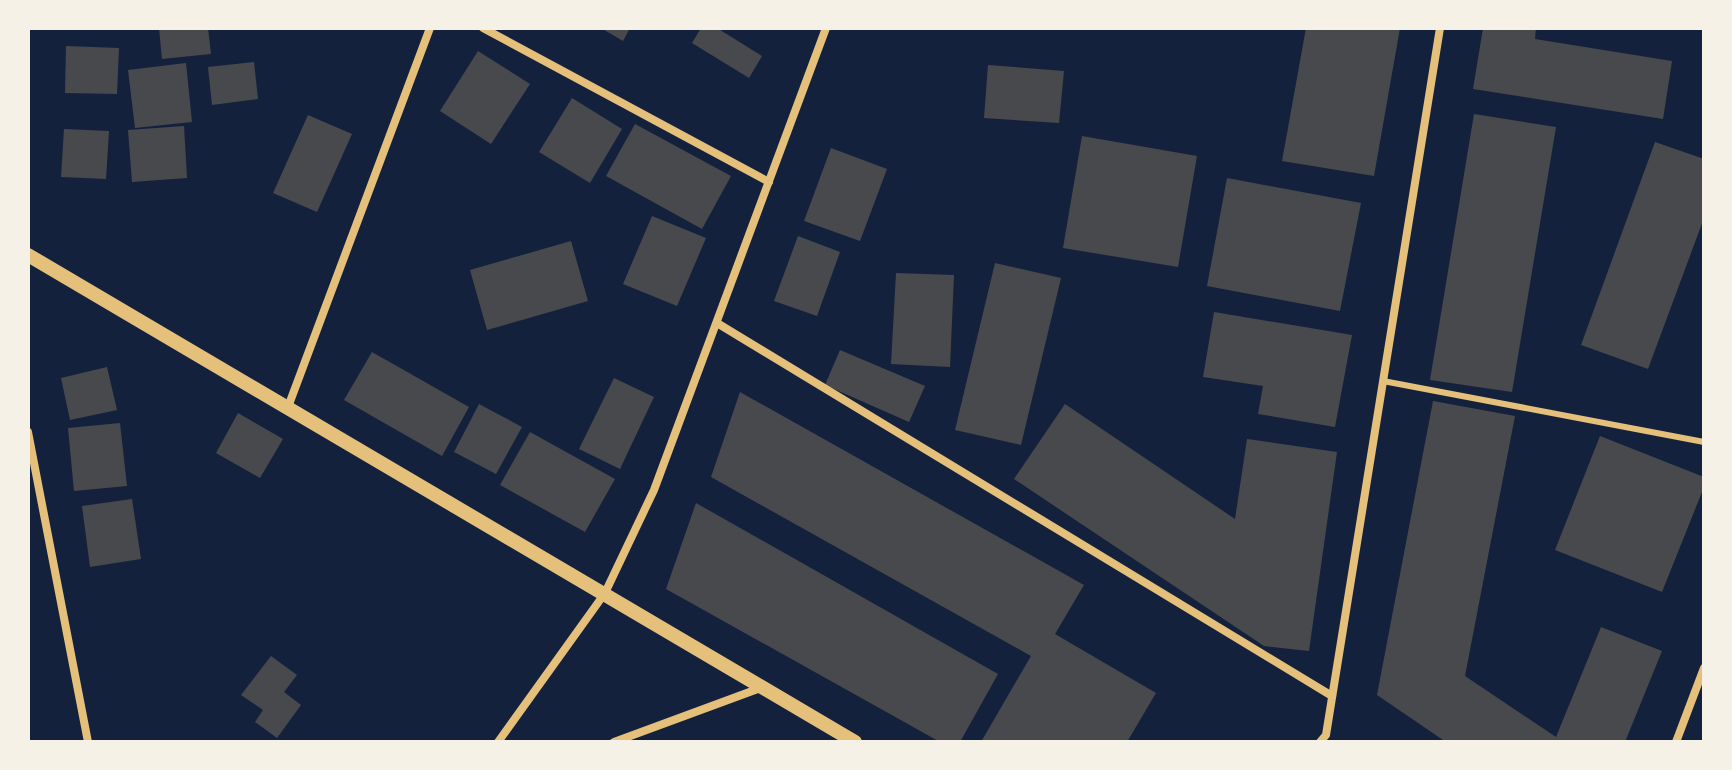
<svg xmlns="http://www.w3.org/2000/svg" width="1732" height="770" viewBox="0 0 1732 770" font-family="Signika,sans-serif">
<rect width="100%" height="100%" fill="#14213d"/>
<!-- building -->
<g fill="#48494c">
<polygon points="159,28 208,28 211,54 162,59"/>
<polygon points="601,28 630,28 623,41"/>
<polygon points="701,28 717,28 762,56 749,78 692,43"/>
<polygon points="1306,28 1400,28 1374,176 1282,161"/>
<polygon points="1483,28 1536,28 1535,39 1672,61 1663,119 1473,89"/>
<polygon points="66,46 119,48 117,94 65,93"/>
<polygon points="478,51 530,84 491,144 440,111"/>
<polygon points="254,62 258,99 212,105 208,67"/>
<polygon points="186,63 192,122 135,128 128,70"/>
<polygon points="988,65 1064,71 1059,123 984,118"/>
<polygon points="572,98 622,129 590,183 539,152"/>
<polygon points="1474,114 1556,127 1512,392 1430,380"/>
<polygon points="308,115 352,134 317,212 273,193"/>
<polygon points="635,124 731,176 702,229 606,176"/>
<polygon points="184,126 187,178 132,182 128,130"/>
<polygon points="64,129 109,131 106,179 61,177"/>
<polygon points="1082,136 1197,156 1178,267 1063,248"/>
<polygon points="1655,142 1704,159 1704,218 1648,369 1581,345"/>
<polygon points="831,148 887,169 860,241 804,221"/>
<polygon points="1227,178 1361,203 1340,311 1207,286"/>
<polygon points="652,216 706,238 677,306 623,284"/>
<polygon points="798,236 840,252 817,316 774,301"/>
<polygon points="571,241 588,301 487,330 470,270"/>
<polygon points="995,263 1061,278 1021,445 955,430"/>
<polygon points="896,273 954,275 950,367 891,364"/>
<polygon points="1214,312 1352,335 1335,427 1258,414 1263,386 1203,377"/>
<polygon points="840,350 925,386 909,422 825,385"/>
<polygon points="372,352 469,407 442,456 344,400"/>
<polygon points="107,367 117,410 70,420 61,378"/>
<polygon points="614,378 654,397 620,469 579,449"/>
<polygon points="740,392 1084,585 1055,634 1156,693 1127,742 981,742 1031,656 711,477"/>
<polygon points="1433,401 1515,416 1465,676 1556,737 1601,627 1662,651 1625,742 1446,742 1377,695"/>
<polygon points="479,404 522,427 496,474 454,452"/>
<polygon points="1065,404 1235,519 1247,439 1337,452 1309,651 1264,646 1014,479"/>
<polygon points="238,413 283,439 260,478 216,453"/>
<polygon points="120,423 127,486 74,491 68,428"/>
<polygon points="530,432 615,479 585,532 500,485"/>
<polygon points="1600,436 1704,477 1704,487 1662,592 1555,550"/>
<polygon points="132,499 141,559 90,567 82,506"/>
<polygon points="696,503 998,674 960,742 940,742 666,589"/>
<polygon points="271,656 297,675 284,692 301,705 277,738 255,722 263,710 241,695"/>
</g>
<g fill="none" stroke-linecap="round" stroke-linejoin="round">
<!-- service -->
<polyline stroke="#e5c07b" stroke-width="6" points="1383,381 1704,442"/>
<!-- minor -->
<g stroke="#e5c07b" stroke-width="8">
<polyline points="483,28 769,182"/>
<polyline points="717,323 1332,696"/>
<polyline points="288,407 430,28"/>
<polyline points="28,432 88,742"/>
<polyline points="498,742 605,593 654,490 826,28"/>
<polyline points="614,742 763,687"/>
<polyline points="1320,742 1326,735 1440,28"/>
<polyline points="1676,742 1704,668"/>
</g>
<!-- tertiary -->
<polyline stroke="#e5c07b" stroke-width="14" points="28,255 855,742"/>
</g>
<!-- border -->
<rect width="1732" height="770" fill="none" stroke="#f6f1e7" stroke-width="60"/>
</svg>
